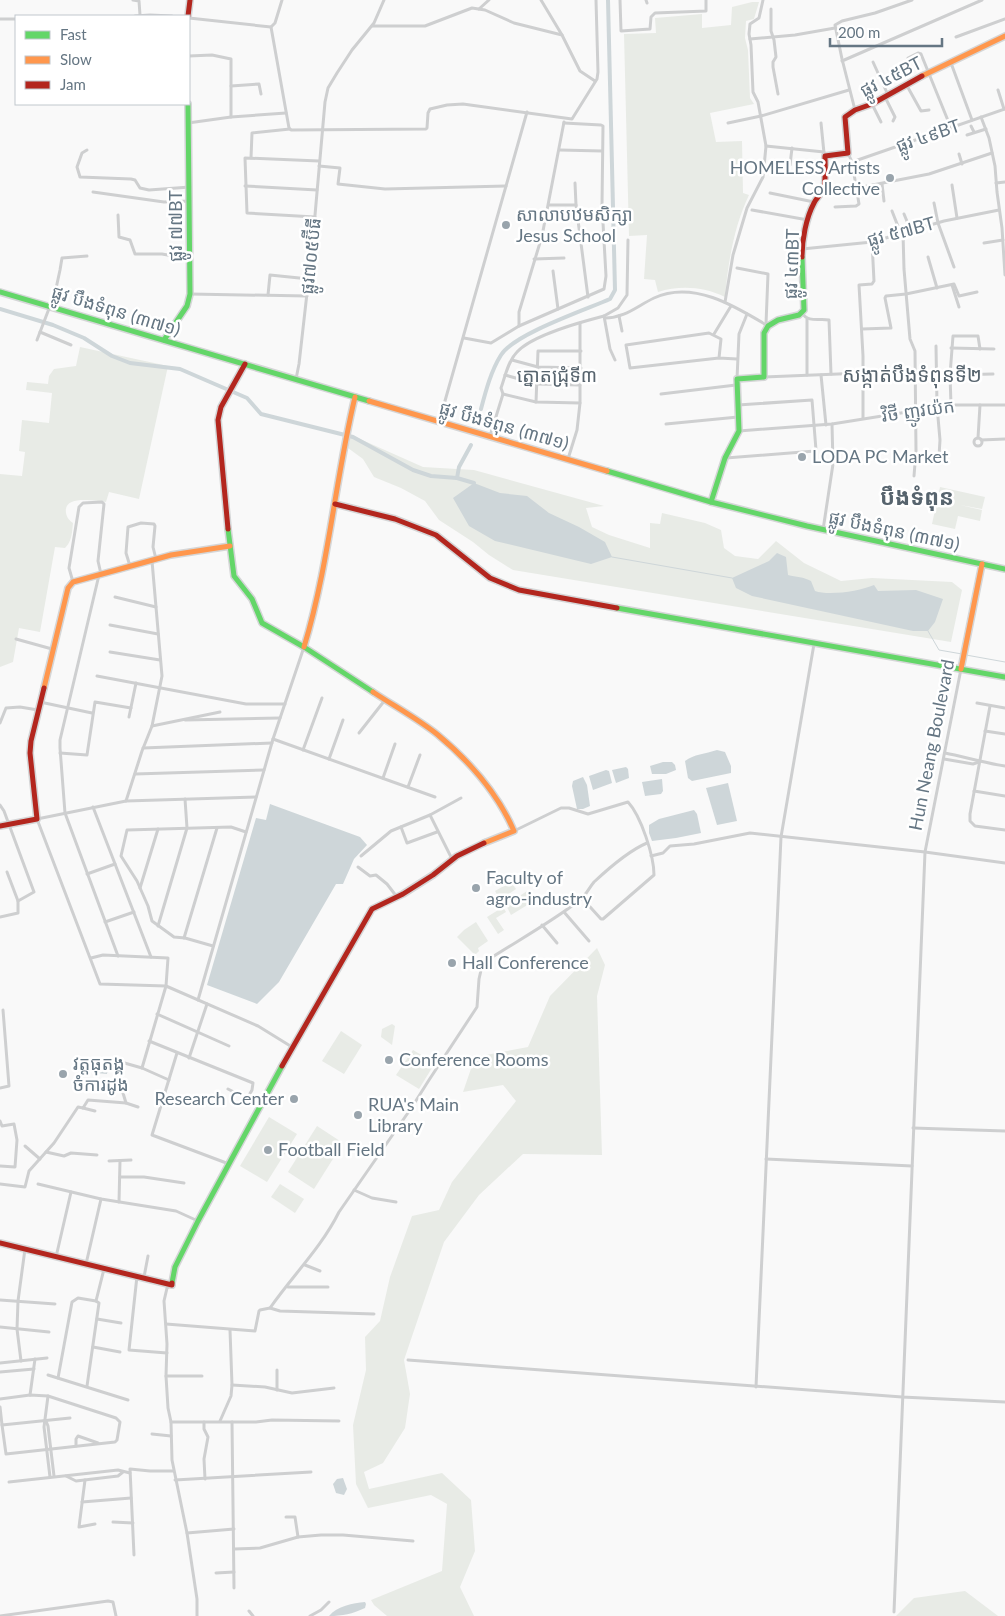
<svg xmlns="http://www.w3.org/2000/svg" width="1005" height="1616" viewBox="0 0 1005 1616" font-family="Lato,'Noto Sans Khmer',sans-serif">
<rect width="100%" height="100%" fill="#f9f9f9"/>
<!-- green -->
<g fill="#e8ebe6">
<path d="M752,2H759L754,19L746,21L745,38L748,50L750,98L754,104L710,113L716,142L742,141L743,193L749,195C734,226 728,263 725,297C704,287 681,285 658,292L655,280L644,279L647,235L629,236L624,34L656,33L655,18L702,14V28L731,25L732,7Z"/>
<path d="M80,347L168,366L139,499L109,492L106,502C96,501 63,494 66,513C67,518 69,520 73,523C72,532 72,541 65,548L55,547L40,632L19,628L13,662L0,667V474L22,476L25,452L19,451L22,420L49,423L52,393L26,390L27,382L48,384L49,376L54,369L76,366Z"/>
<polygon points="351,435 423,467 474,470 604,506 586,508 592,527 609,535 650,548 650,523 660,524 662,513 705,523 721,530 724,548 735,556 758,559 776,541 804,563 841,581 872,578 952,582 962,590 951,642 513,570 489,555 473,542 439,520 425,501 401,488 374,477 363,459 348,448"/>
<polygon points="940,487 985,497 982,509 960,505 982,510 980,521 958,516 955,529 932,524"/>
<polygon points="511,882 516,889 500,900 495,891"/>
<polygon points="527,891 531,896 526,899 529,904 511,915 506,905"/>
<polygon points="503,907 506,912 496,918 504,930 498,934 487,917"/>
<polygon points="476,922 488,941 478,948 479,951 475,955 457,937 464,930"/>
<polygon points="597,948 605,965 597,996 602,1155 523,1154 479,1195 444,1242 404,1360 410,1394 405,1428 383,1463 364,1472 369,1489 442,1473 471,1500 475,1551 460,1587 474,1616 387,1616 374,1605 371,1600 442,1571 447,1504 431,1495 368,1508 356,1484 353,1425 366,1370 365,1337 380,1321 390,1277 412,1216 439,1210 452,1182 516,1101 503,1085 463,1092 475,1057 528,1047 550,996"/>
<polygon points="392,1024 395,1026 392,1045 381,1037 382,1029"/>
<polygon points="341,1031 362,1045 344,1074 322,1061"/>
<polygon points="413,1050 435,1063 419,1089 396,1075"/>
<polygon points="269,1117 297,1134 267,1182 240,1166"/>
<polygon points="317,1126 343,1143 314,1189 288,1172"/>
<polygon points="280,1184 304,1199 295,1213 271,1197"/>
<polygon points="965,1591 998,1616 896,1616 914,1598"/>
</g>
<!-- water -->
<g fill="#ced6d9">
<polygon points="474,483 500,493 527,496 549,513 579,527 605,542 612,557 591,564 495,541 469,526 453,498"/>
<path d="M777,553L786,557L788,575C796,577 804,577 811,581L815,591C829,596 860,591 874,585L878,591L916,590L943,599L935,622L928,631H913L752,596L736,588L732,578L769,561Z"/>
<path d="M717,750L725,752L731,766V773L692,781L688,778L685,761C694,754 705,754 717,750Z"/>
<polygon points="663,762 672,762 675,765 676,770 666,774 652,774 650,766"/>
<polygon points="626,767 628,769 629,778 616,783 612,770"/>
<polygon points="606,770 609,771 612,783 593,790 589,776"/>
<polygon points="583,777 587,785 590,806 583,809 577,809 572,786 573,781"/>
<polygon points="662,779 663,791 661,794 645,796 642,782"/>
<polygon points="728,783 737,821 717,825 706,788"/>
<polygon points="270,804 360,837 367,845 354,859 343,884 336,884 279,982 257,1004 207,985 256,818 266,820"/>
<polygon points="694,810 697,814 701,833 676,838 652,841 649,833 649,825 659,819"/>
<polygon points="97,1059 109,1060 107,1074 96,1073"/>
<polygon points="343,1478 347,1489 344,1495 336,1493 333,1484 337,1479"/>
<path d="M365,1602L366,1604L365,1608C352,1614 343,1616 329,1616C337,1606 353,1603 365,1602Z"/>
</g>
<g fill="none" stroke-linecap="round" stroke-linejoin="round">
<!-- stream -->
<g stroke="#ced6d9" stroke-width="1">
<polyline points="612,557 732,578"/>
<polyline points="928,631 939,650 962,654"/>
<polyline points="966,655 1005,662"/>
</g>
<!-- canal -->
<g stroke="#ced6d9" stroke-width="4">
<polyline points="0,309 53,325 84,338 112,356 130,363 180,369 247,398 261,414 353,437 413,470 431,476 457,478 474,483"/>
<path d="M481,409C486,390 491,371 501,355C514,334 585,310 610,299L615,290L608,0"/>
<polyline points="457,478 459,467 471,445"/>
</g>
<!-- fast casing -->
<g stroke="#d5d6d7" stroke-width="8">
<g id="fast">
<polyline points="0,292 369,401"/>
<polyline points="164,340 187,306 190,294 188,104"/>
<polyline points="607,471 711,502 807,526 1005,569"/>
<polyline points="711,502 725,458 739,431 737,379 764,377 764,333 768,326 778,320 799,315 804,310 802,257"/>
<polyline points="228,529 234,576 252,599 262,623 304,647 373,692"/>
<polyline points="617,608 1005,677"/>
<polyline points="172,1283 175,1267 198,1221 282,1066"/>
</g>
</g>
<!-- slow casing -->
<g stroke="#d5d6d7" stroke-width="8">
<g id="slow">
<polyline points="922,76 1005,36"/>
<polyline points="369,401 607,471"/>
<path d="M304,647C329,565 335,480 355,397"/>
<polyline points="961,669 982,564"/>
<polyline points="44,688 68,588 73,582 171,555 230,546"/>
<path d="M373,692C394,706 418,719 438,735C469,761 498,794 514,831L484,843"/>
</g>
</g>
<!-- jam casing -->
<g stroke="#d5d6d7" stroke-width="8">
<g id="jam">
<polyline points="188,16 190,0"/>
<path d="M802,257C802,240 806,218 814,203C816,198 822,194 824,187C826,178 825,166 825,156L848,153L845,117L855,110L872,104L922,76"/>
<polyline points="335,504 395,519 436,535 490,578 519,590 617,608"/>
<polyline points="228,529 218,420 221,407 245,364"/>
<polyline points="0,826 37,819 30,753 31,741 44,688"/>
<polyline points="282,1066 372,909 403,894 433,875 457,856 484,843"/>
<polyline points="0,1243 172,1285 172,1283"/>
</g>
</g>
<!-- street -->
<g stroke="#cecfd0" stroke-width="3">
<polyline points="133,0 139,1 140,15"/>
<polyline points="282,0 275,23 271,27 289,128 291,130 426,129 427,128 428,113 430,109 447,105 463,104 572,119 597,79 598,72 596,0"/>
<polyline points="541,0 562,35"/>
<polyline points="620,0 621,31 650,29 651,17 655,13 706,11 706,0"/>
<polyline points="646,0 647,3"/>
<polyline points="479,9 489,0"/>
<polyline points="771,9 771,31 774,40 776,57 773,62 773,67 778,94"/>
<polyline points="135,16 150,15 172,16"/>
<polyline points="189,18 271,27"/>
<polyline points="0,19 16,19"/>
<polyline points="372,26 425,26 472,8 485,10 514,23 562,35 580,71 595,81"/>
<polyline points="956,37 1005,19"/>
<polyline points="750,39 795,35 835,28"/>
<polyline points="189,56 212,55 231,59 231,117"/>
<polyline points="908,58 918,53 921,54 951,128"/>
<polyline points="842,61 982,0"/>
<polyline points="873,62 888,95"/>
<polyline points="951,63 972,120"/>
<polyline points="906,84 921,111 929,110"/>
<polyline points="231,86 259,84 261,94"/>
<polyline points="998,90 1004,109"/>
<polyline points="885,97 895,117 893,121"/>
<polyline points="872,104 881,122"/>
<polyline points="855,110 842,59 835,25 842,21 875,13 912,0"/>
<polyline points="981,117 989,138 995,166 997,192 1002,228 1005,275"/>
<polyline points="188,123 231,117 286,113"/>
<polyline points="728,123 761,116 849,90"/>
<polyline points="821,123 824,153"/>
<polyline points="971,126 974,132"/>
<polyline points="967,135 986,129"/>
<polyline points="766,146 824,152"/>
<polyline points="87,150 82,153 77,167 80,177 131,179 135,180 140,188 149,190 190,187"/>
<polyline points="560,150 602,151"/>
<polyline points="959,154 962,164"/>
<polyline points="251,158 252,133 290,129"/>
<polyline points="852,162 1005,109"/>
<polyline points="319,166 340,168 338,184 385,189 506,186"/>
<polyline points="787,168 790,165 792,148"/>
<polyline points="575,183 576,205 588,297"/>
<polyline points="996,183 1005,182"/>
<polyline points="882,184 884,201"/>
<polyline points="952,185 957,218"/>
<polyline points="245,186 317,190"/>
<polyline points="857,188 929,174 992,153"/>
<polyline points="93,192 164,202 190,201"/>
<polyline points="770,193 814,202"/>
<polyline points="934,203 938,223 954,267"/>
<polyline points="549,205 576,205"/>
<polyline points="835,207 856,206 859,204 852,162 848,153"/>
<polyline points="752,210 808,220"/>
<polyline points="892,211 901,234"/>
<polyline points="904,214 911,231"/>
<polyline points="118,215 119,237 130,240 135,254 162,254 190,259"/>
<polyline points="315,217 247,213 245,158 319,161"/>
<polyline points="903,233 904,269 910,339 915,351 916,451 914,476"/>
<polyline points="984,243 1003,240"/>
<polyline points="802,249 872,242 944,221 999,210"/>
<polyline points="928,257 937,288"/>
<polyline points="534,259 564,258"/>
<polyline points="737,268 768,274 766,324"/>
<polyline points="553,271 558,309"/>
<polyline points="952,285 959,307"/>
<polyline points="190,294 307,296"/>
<polyline points="268,295 270,275 309,279"/>
<polyline points="725,302 733,255 747,208 763,177 766,146 758,102 753,92 751,45 749,34 750,24 759,18 763,0"/>
<polyline points="52,307 60,270 62,258 87,256"/>
<path d="M802,313C808,323 820,318 829,320L831,374"/>
<polyline points="619,316 622,331"/>
<path d="M605,318C625,318 637,306 654,298C693,280 735,306 768,326"/>
<polyline points="519,326 519,312 542,236 564,122"/>
<polyline points="862,329 891,328 885,298 886,296 906,294 954,284 959,296 977,292"/>
<polyline points="40,332 71,345"/>
<polyline points="714,334 731,306"/>
<polyline points="464,338 491,343 519,326 604,289 606,276 602,205 603,126 601,125 564,123"/>
<polyline points="37,340 50,306"/>
<polyline points="936,346 937,406 940,440 939,456"/>
<polyline points="951,348 994,349"/>
<polyline points="719,358 721,339 709,333 626,345 630,368 719,358 737,359"/>
<polyline points="512,360 538,367 581,368"/>
<polyline points="615,360 610,349 604,316 618,308 627,295 628,240"/>
<polyline points="505,375 537,384 580,385"/>
<polyline points="807,375 807,319"/>
<polyline points="821,375 826,425"/>
<polyline points="950,375 993,374"/>
<polyline points="764,377 863,373"/>
<polyline points="296,379 299,364 312,249 325,102 328,88 337,73 352,50 374,23 384,0"/>
<polyline points="737,379 739,334 747,314"/>
<polyline points="503,394 536,402 580,403"/>
<polyline points="661,394 736,385"/>
<polyline points="536,402 538,351 581,351"/>
<polyline points="951,405 950,375 953,336 978,336 980,349"/>
<polyline points="863,418 863,356 859,285 872,284 874,281 872,242"/>
<polyline points="439,422 527,112"/>
<polyline points="666,424 738,417"/>
<polyline points="739,431 832,424 951,405 1005,405"/>
<path d="M490,436L503,394L501,388C505,377 508,361 517,352C532,335 581,322 604,316"/>
<polyline points="978,438 980,405"/>
<circle cx="978" cy="442" r="4"/>
<polyline points="981,440 1005,439"/>
<polyline points="726,458 815,451 816,450 812,400 738,405"/>
<polyline points="568,459 577,430 580,403 580,323"/>
<polyline points="823,530 833,464 832,424"/>
<polyline points="130,566 126,553 128,527 141,523 154,524 155,526 153,547 156,559"/>
<polyline points="99,575 60,740 60,748 65,813 118,956"/>
<polyline points="73,582 69,568 79,507 83,503 102,502 104,504 98,561 101,574"/>
<polyline points="115,597 156,607"/>
<polyline points="110,625 158,634"/>
<polyline points="16,639 52,649"/>
<polyline points="110,652 160,660"/>
<polyline points="97,676 246,704 285,704"/>
<polyline points="40,702 92,713"/>
<polyline points="977,703 1005,708"/>
<polyline points="990,706 970,814 970,821 975,826 1005,830"/>
<polyline points="129,717 136,683"/>
<polyline points="185,720 280,718"/>
<polyline points="0,723 6,708 20,707 38,710"/>
<polyline points="152,726 220,712"/>
<polyline points="985,731 1005,734"/>
<polyline points="359,733 385,700"/>
<polyline points="273,739 435,797"/>
<polyline points="143,748 272,743"/>
<polyline points="303,750 322,698"/>
<polyline points="60,753 87,755 95,702 131,708"/>
<path d="M945,753C965,757 984,763 1005,766"/>
<polyline points="329,759 343,720"/>
<polyline points="944,759 973,764 979,762"/>
<polyline points="135,774 264,770"/>
<polyline points="383,778 395,744"/>
<polyline points="408,787 420,755"/>
<polyline points="974,791 1005,796"/>
<polyline points="256,797 126,801 37,819 100,984 166,986 258,1026 292,1047"/>
<polyline points="126,801 142,751 152,726 162,676 152,561"/>
<polyline points="0,805 4,811 34,892 18,901 18,913 0,917"/>
<polyline points="93,807 151,957"/>
<polyline points="430,815 452,859"/>
<polyline points="401,827 407,843 437,832"/>
<path d="M514,831L561,808H569L588,814L628,802C641,816 654,856 654,875L603,919H601L582,898"/>
<polyline points="361,856 391,831 430,815 461,798"/>
<polyline points="651,856 663,853 670,846 694,844 750,833 925,852 1005,863"/>
<polyline points="358,867 370,876 376,875 387,884 397,897"/>
<polyline points="7,872 18,901"/>
<polyline points="87,874 115,864"/>
<polyline points="140,888 158,829"/>
<polyline points="564,912 589,941"/>
<polyline points="105,922 134,912"/>
<polyline points="542,925 557,943"/>
<polyline points="158,926 187,828 185,799"/>
<polyline points="184,938 217,828"/>
<polyline points="213,946 185,938 174,937 152,921 148,906 137,881 121,856 127,830 231,827 246,832"/>
<polyline points="91,958 103,955 168,958 166,986 142,1068"/>
<polyline points="198,1000 273,739 304,647"/>
<polyline points="157,1014 229,1046"/>
<polyline points="149,1041 253,1083 252,1090 247,1099"/>
<polyline points="177,1053 152,1135 229,1164"/>
<polyline points="189,1058 207,1004"/>
<polyline points="0,1088 9,1086 3,1010"/>
<polyline points="228,1089 261,1106"/>
<polyline points="126,1103 123,1093 115,1087 119,1063 121,1062 142,1068 169,1080"/>
<polyline points="83,1108 95,1111"/>
<polyline points="0,1121 2,1126 14,1124 17,1140 15,1167 0,1166"/>
<polyline points="913,1128 1005,1131"/>
<polyline points="25,1146 40,1159"/>
<polyline points="46,1152 64,1156 71,1153 97,1155"/>
<polyline points="766,1159 912,1166"/>
<polyline points="109,1161 131,1160"/>
<polyline points="120,1177 144,1177 184,1183"/>
<polyline points="0,1184 25,1187 29,1171 54,1143 78,1107 83,1108 88,1100 126,1103 138,1107"/>
<polyline points="38,1184 101,1199 176,1211 198,1221"/>
<polyline points="354,1190 372,1198 396,1202"/>
<polyline points="119,1202 120,1161"/>
<polyline points="56,1257 71,1192"/>
<polyline points="86,1264 101,1199"/>
<polyline points="305,1265 320,1271"/>
<polyline points="137,1276 129,1350 167,1353"/>
<polyline points="144,1277 148,1256"/>
<polyline points="171,1285 167,1288 164,1301 167,1344 166,1376 168,1408 171,1422 172,1460 187,1533 197,1599 197,1616"/>
<polyline points="288,1287 328,1287"/>
<polyline points="0,1300 55,1304"/>
<polyline points="270,1308 280,1311 374,1314"/>
<polyline points="97,1319 121,1323"/>
<path d="M166,1324L255,1331L259,1311L260,1310L270,1308C293,1275 321,1248 339,1212L412,1107L429,1080L477,1007L479,979L482,966L486,961C517,941 550,923 580,900C586,895 589,888 594,882C609,868 628,851 647,843"/>
<polyline points="0,1327 49,1332"/>
<polyline points="93,1347 120,1352"/>
<polyline points="408,1360 902,1397 1005,1402"/>
<polyline points="21,1361 17,1329 18,1301 25,1249"/>
<polyline points="0,1363 47,1358"/>
<polyline points="277,1370 277,1390"/>
<polyline points="0,1372 34,1369"/>
<polyline points="48,1375 128,1400"/>
<polyline points="166,1376 202,1376"/>
<polyline points="58,1378 72,1302 78,1298 96,1301"/>
<polyline points="232,1385 265,1387 292,1393 334,1388"/>
<polyline points="87,1386 99,1303 96,1301 104,1269"/>
<polyline points="756,1387 781,837 814,644"/>
<polyline points="30,1395 35,1359"/>
<polyline points="48,1396 44,1427 50,1477"/>
<polyline points="0,1399 30,1395 48,1396 116,1418 120,1422 117,1440 115,1442 6,1454 2,1425"/>
<polyline points="0,1407 2,1425 70,1418"/>
<polyline points="46,1421 48,1426 54,1476"/>
<polyline points="220,1421 231,1396 232,1385 230,1330"/>
<polyline points="171,1422 256,1422 272,1420 339,1421"/>
<polyline points="204,1422 204,1429 208,1437 204,1459 205,1479"/>
<polyline points="232,1422 234,1588"/>
<polyline points="152,1434 171,1436"/>
<polyline points="76,1446 76,1439 78,1436 98,1443"/>
<polyline points="66,1476 76,1481 118,1476 123,1472"/>
<polyline points="85,1480 79,1527 95,1524"/>
<polyline points="175,1480 311,1472"/>
<polyline points="9,1482 118,1470 130,1473"/>
<polyline points="82,1502 131,1498"/>
<polyline points="286,1517 295,1517 298,1537"/>
<polyline points="113,1522 133,1523"/>
<polyline points="187,1533 234,1529"/>
<polyline points="234,1549 260,1548 298,1537 321,1535 343,1535 413,1541"/>
<polyline points="134,1555 130,1469 150,1471 173,1471"/>
<polyline points="216,1573 234,1572"/>
<polyline points="249,1611 253,1616"/>
<polyline points="894,1612 925,852 961,669"/>
<polyline points="0,1616 108,1601 113,1602 116,1616"/>
<polyline points="310,1616 321,1610 329,1602"/>
</g>
<!-- fast -->
<use href="#fast" stroke="#63d668" stroke-width="5"/>
<!-- slow -->
<use href="#slow" stroke="#ff974d" stroke-width="5"/>
<!-- jam -->
<use href="#jam" stroke="#b3261e" stroke-width="5"/>
</g>
<!-- markers -->
<g fill="#99a4ac" stroke="#fff" stroke-width="2">
<circle cx="890" cy="178" r="5"/>
<circle cx="506" cy="225" r="5"/>
<circle cx="802" cy="457" r="5"/>
<circle cx="476" cy="888" r="5"/>
<circle cx="452" cy="963" r="5"/>
<circle cx="389" cy="1060" r="5"/>
<circle cx="63" cy="1074" r="5"/>
<circle cx="294" cy="1099" r="5"/>
<circle cx="358" cy="1115" r="5"/>
<circle cx="268" cy="1150" r="5"/>
</g>
<g text-anchor="middle" stroke-width="5" stroke-linejoin="round" paint-order="stroke">
<!-- street labels -->
<g font-size="18" fill="#657683" stroke="#fff">
<text transform="translate(891 77) rotate(-27)" y="6">ផ្លូវ ៤៥BT</text>
<text transform="translate(928 136) rotate(-19)" y="6">ផ្លូវ ៤៩BT</text>
<text transform="translate(176 226) rotate(-90)" y="6">ផ្លូវ ៧៧BT</text>
<text transform="translate(901 232) rotate(-15)" y="6">ផ្លូវ ៥៧BT</text>
<text transform="translate(311 256) rotate(-84)" y="6">ផ្លូវ៧០៥ប៊ីធី</text>
<text transform="translate(792 264) rotate(-88)" y="6">ផ្លូវ ៤៣BT</text>
<text transform="translate(116 311) rotate(17)" y="6">ផ្លូវ បឹងទំពុន (៣៧១)</text>
<text transform="translate(918 411) rotate(-8)" y="6">វិថី ញូវយ៉ក</text>
<text transform="translate(504 426) rotate(16)" y="6">ផ្លូវ បឹងទំពុន (៣៧១)</text>
<text transform="translate(894 531) rotate(12)" y="6">ផ្លូវ បឹងទំពុន (៣៧១)</text>
<text transform="translate(932 745) rotate(-79)" y="6">Hun Neang Boulevard</text>
</g>
<!-- poi labels -->
<g font-size="18" fill="#657683" stroke="#fff" text-anchor="start">
<text x="880" y="174" text-anchor="end">HOMELESS Artists<tspan x="880" dy="21">Collective</tspan></text>
<text x="516" y="221">សាលាបឋមសិក្សា<tspan x="516" dy="21">Jesus School</tspan></text>
<text x="812" y="463">LODA PC Market</text>
<text x="486" y="884">Faculty of<tspan x="486" dy="21">agro-industry</tspan></text>
<text x="462" y="969">Hall Conference</text>
<text x="399" y="1066">Conference Rooms</text>
<text x="73" y="1070">វត្តធុតង្គ<tspan x="73" dy="21">ចំការដូង</tspan></text>
<text x="284" y="1105" text-anchor="end">Research Center</text>
<text x="368" y="1111">RUA's Main<tspan x="368" dy="21">Library</tspan></text>
<text x="278" y="1156">Football Field</text>
</g>
<!-- neighbourhood labels -->
<g font-size="19" fill="#57646e" stroke="#fff">
<text x="557" y="382">ត្នោតជ្រុំទី៣</text>
</g>
<!-- quarter labels -->
<g font-size="20" fill="#57646e" stroke="#fff">
<text x="912" y="382">សង្កាត់បឹងទំពុនទី២</text>
</g>
<!-- district labels -->
<g font-size="22" font-weight="bold" fill="#57646e" stroke="#fff">
<text x="917" y="505">បឹងទំពុន</text>
</g>
</g>
<!-- legend -->
<rect x="15" y="15" width="175" height="90" fill="#ffffff" stroke="#c1c8cd"/>
<rect x="25" y="31" width="25" height="8" fill="#63d668" stroke="#c1c8cd"/>
<text x="60" y="40" font-size="15" fill="#657683">Fast</text>
<rect x="25" y="56" width="25" height="8" fill="#ff974d" stroke="#c1c8cd"/>
<text x="60" y="65" font-size="15" fill="#657683">Slow</text>
<rect x="25" y="81" width="25" height="8" fill="#b3261e" stroke="#c1c8cd"/>
<text x="60" y="90" font-size="15" fill="#657683">Jam</text>
<!-- scale -->
<path d="M830 38v8h112v-8" fill="none" stroke="#657683" stroke-width="2.5"/>
<text x="838" y="38" font-size="15" fill="#657683" stroke="#ffffff" stroke-width="4" paint-order="stroke">200 m</text>
</svg>
